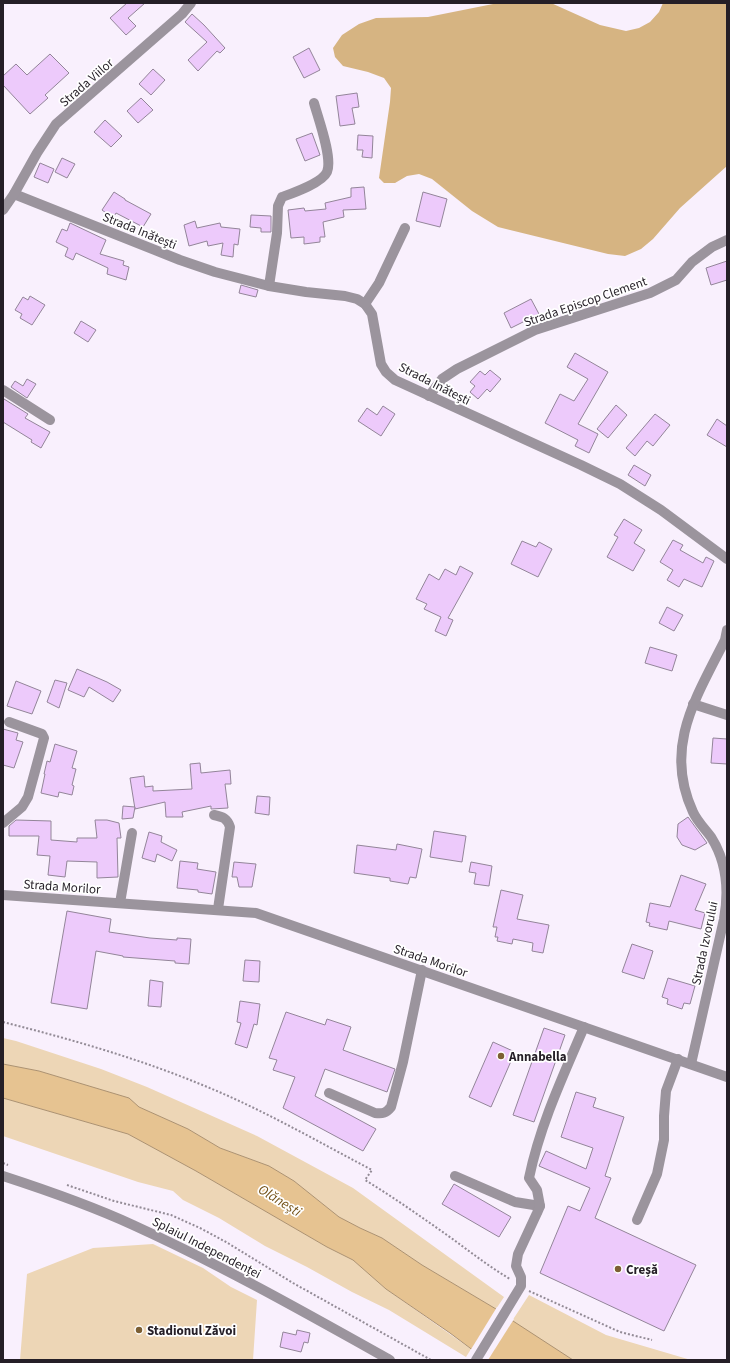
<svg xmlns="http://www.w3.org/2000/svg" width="730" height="1363" viewBox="0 0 730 1363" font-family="'Source Sans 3',sans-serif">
<rect width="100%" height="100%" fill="#f9f0fd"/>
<!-- green -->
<g fill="#edd6b6">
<polygon points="3,1038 16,1041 101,1069 147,1087 257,1136 353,1188 504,1297 496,1309 422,1265 382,1238 360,1228 339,1217 294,1181 269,1166 220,1148 188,1129 139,1107 128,1098 39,1071 3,1064"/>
<polygon points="3,1098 128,1134 196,1171 327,1247 353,1260 386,1289 471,1349 466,1357 389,1310 352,1292 307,1267 265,1246 219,1218 183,1200 173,1191 138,1182 3,1136"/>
<polygon points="153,1244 203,1268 231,1287 257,1300 253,1360 20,1360 27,1274 93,1248"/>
<polygon points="529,1295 606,1335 691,1360 573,1360 512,1321"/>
</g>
<!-- forest -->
<polygon fill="#d6b482" points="498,3 551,3 600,25 626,31 639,28 650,22 659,12 663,3 727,3 727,166 680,208 653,239 641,249 625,256 608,254 498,227 472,211 432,179 419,174 407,176 395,183 384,183 379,178 390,102 391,88 384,78 368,72 343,66 335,57 333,48 342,35 359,24 376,18 428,17"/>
<!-- water -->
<polygon fill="#e6c391" stroke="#ac9271" points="3,1064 39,1071 129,1098 139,1107 188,1129 220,1148 269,1166 294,1181 339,1217 360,1228 382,1238 422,1265 496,1309 513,1321 573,1360 486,1360 450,1333 386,1289 353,1260 327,1247 196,1171 128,1134 3,1098"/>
<!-- pier -->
<polygon fill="#f9f0fd" points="497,1307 514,1319 488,1360 482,1360 470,1351"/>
<!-- building -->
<g fill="#edcafb" stroke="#938599">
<polygon points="127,3 145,3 128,18 136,26 126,35 110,18"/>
<polygon points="192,14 204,25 225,48 220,53 217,51 198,71 188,60 207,42 185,22"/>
<polygon points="309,48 320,70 304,78 293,57"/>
<polygon points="50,54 69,73 45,95 48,98 30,114 3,85 3,76 16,64 27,75"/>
<polygon points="153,69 165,80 151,95 139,84"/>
<polygon points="357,93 359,107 352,108 355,124 340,126 336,96"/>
<polygon points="141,98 153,110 138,123 127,111"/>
<polygon points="105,120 122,136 111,147 94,132"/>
<polygon points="312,133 320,155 305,161 296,139"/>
<polygon points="358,135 373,136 372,158 362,157 363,150 357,150"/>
<polygon points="62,158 75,164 67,178 55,172"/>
<polygon points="40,163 54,169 48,183 34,177"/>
<polygon points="364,187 366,209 343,210 344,217 323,222 325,237 320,237 320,242 304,244 304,237 291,238 288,210 304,208 305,211 326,209 325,203 351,197 351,188"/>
<polygon points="114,192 125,199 125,200 151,214 143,227 116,213 113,218 102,210"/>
<polygon points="423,192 447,199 440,227 416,221"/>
<polygon points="251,215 271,216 271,232 261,232 261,228 250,227"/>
<polygon points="195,221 197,228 220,223 221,227 240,229 238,245 234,244 233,257 221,255 223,243 208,246 207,241 189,246 184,225"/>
<polygon points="70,223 106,240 100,254 124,261 123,265 129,267 126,280 107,274 108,268 76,253 73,260 65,256 68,248 56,242 62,229 67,231"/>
<polygon points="727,261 727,280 711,285 706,268"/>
<polygon points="241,285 258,290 256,297 239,293"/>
<polygon points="30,296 45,305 32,325 20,318 22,314 15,310 23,297 28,300"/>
<polygon points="531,299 539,314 511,328 504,313"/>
<polygon points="81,321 96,330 88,342 74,333"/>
<polygon points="575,353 608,372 578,424 598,434 589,453 575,446 578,440 545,423 560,394 574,401 588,379 567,367"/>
<polygon points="490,370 501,379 490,392 487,389 478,399 470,392 475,386 470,382 480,371 485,375"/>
<polygon points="27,379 36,384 27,398 11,387 15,381 23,386"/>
<polygon points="4,399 28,414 25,418 50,432 41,448 31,442 32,440 3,422 3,401"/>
<polygon points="616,405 627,415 608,438 597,429"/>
<polygon points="383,406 395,414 381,436 358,421 367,408 377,415"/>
<polygon points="655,414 670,425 653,446 647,441 635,456 626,448"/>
<polygon points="717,419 727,426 727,447 707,435"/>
<polygon points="634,465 651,475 645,486 628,475"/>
<polygon points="624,519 642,530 634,543 645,550 633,571 607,557 618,537 614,535"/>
<polygon points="673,540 683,545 680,550 703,563 706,557 714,561 702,587 684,579 679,587 667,580 673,570 660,562"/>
<polygon points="522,541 536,547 539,542 552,549 538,577 511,564"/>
<polygon points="460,566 473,573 448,618 453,620 446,636 435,631 441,617 424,609 427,604 416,599 429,574 439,580 445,569 456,575"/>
<polygon points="667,607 683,615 674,631 659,623"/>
<polygon points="650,647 677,655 672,671 645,663"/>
<polygon points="77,669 107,682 121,690 113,702 89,687 84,697 68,690"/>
<polygon points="55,680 67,683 59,708 47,702"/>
<polygon points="16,681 41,691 32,714 7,706"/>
<polygon points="3,729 18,733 16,740 23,742 14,768 3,765"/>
<polygon points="713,738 727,739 727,764 711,763"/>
<polygon points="55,744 77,751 72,768 76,769 72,785 74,786 72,795 59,792 58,797 41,793 45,774 44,774 47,761 50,762"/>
<polygon points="200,763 201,773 230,770 231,784 225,784 228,808 211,809 211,806 182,812 183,817 166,817 165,802 135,809 130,778 144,776 145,787 153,786 153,791 192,789 190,764"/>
<polygon points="257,796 270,797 269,815 255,813"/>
<polygon points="123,806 135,807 133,818 122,819"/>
<polygon points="688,817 707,843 695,850 682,845 677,837 678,824"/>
<polygon points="16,820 51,821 51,840 77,842 77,838 97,838 95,820 107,820 119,823 121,838 117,838 118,877 97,878 97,862 67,861 65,877 48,875 50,856 37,855 39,836 9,836 9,826"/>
<polygon points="434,831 466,836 462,862 430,857"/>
<polygon points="149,832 162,836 161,842 177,850 172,861 157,854 155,862 142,858"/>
<polygon points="397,844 422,849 416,878 410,877 408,884 390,881 390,878 354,873 357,845 396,850"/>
<polygon points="180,861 198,863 197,869 216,872 212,894 198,892 198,890 177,888"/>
<polygon points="234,862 256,864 252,887 239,887 237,877 232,877"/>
<polygon points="471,862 492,866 489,886 474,884 476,873 469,872"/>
<polygon points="681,875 706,884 695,910 705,913 701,929 669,921 667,930 649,926 650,923 646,922 650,903 670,907"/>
<polygon points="501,890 523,895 517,919 549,925 543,953 532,951 533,943 513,939 512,944 497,941 498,937 495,937 497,927 493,927"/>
<polygon points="67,911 111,919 109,932 150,938 177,940 177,938 191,939 189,964 175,963 175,961 123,957 123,956 96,951 87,1009 51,1003"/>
<polygon points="632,944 653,951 644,979 622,972"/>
<polygon points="245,960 260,961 259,982 243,981"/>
<polygon points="668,978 695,986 690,1004 684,1003 682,1009 667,1004 668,999 662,997"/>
<polygon points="150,980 163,982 161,1007 148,1006"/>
<polygon points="240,1001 260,1004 257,1025 254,1024 247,1048 235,1044 241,1023 237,1022"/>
<polygon points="286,1012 325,1025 327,1019 351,1027 343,1050 395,1069 387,1092 325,1069 315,1096 376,1129 363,1151 283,1108 295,1077 273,1070 277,1060 269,1058"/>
<polygon points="544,1028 565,1035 534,1122 513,1115"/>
<polygon points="493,1042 515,1052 491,1107 469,1097"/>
<polygon points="576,1092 596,1098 593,1107 624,1117 605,1176 611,1178 595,1218 696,1265 664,1331 540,1273 568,1206 580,1211 590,1188 539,1166 546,1151 586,1169 593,1148 561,1137"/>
<polygon points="454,1184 511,1217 499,1237 442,1204"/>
<polygon points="297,1330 310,1333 308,1343 304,1342 301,1352 280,1347 283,1332 296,1335"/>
</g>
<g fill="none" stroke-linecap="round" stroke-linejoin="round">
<!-- path -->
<g stroke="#938b96" stroke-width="2" stroke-dasharray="2 2" stroke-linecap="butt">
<path d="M3,1022C70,1039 137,1058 200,1084C260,1108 315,1140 372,1170L365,1180C393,1197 420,1216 447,1235C468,1250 488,1266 510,1279"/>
<polyline points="3,1163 8,1165"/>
<polyline points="67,1185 114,1201 171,1215 200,1228 226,1242 293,1283 431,1360"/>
<polyline points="529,1291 620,1332 652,1340"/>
</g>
<!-- minor -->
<g stroke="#9b949d" stroke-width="10">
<polyline points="14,194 180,260 215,272 269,286 306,292 345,296 357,299 365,304 372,314 381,364 386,372 395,380 581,465 620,484 661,510 727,559"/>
<polyline points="3,210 14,194 37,153 56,124 182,14 191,3"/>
<path d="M269,286L277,233L278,206L282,197C293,193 322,183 327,172C333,158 318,118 314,103"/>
<polyline points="365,304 379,283 405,228"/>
<polyline points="3,390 50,420"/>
<polyline points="429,396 442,379 457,369 535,330 650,293 676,280 692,262 712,247 727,240"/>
<polyline points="693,704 727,715"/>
<path d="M214,815C223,817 227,818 230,827L218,909"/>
<polyline points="3,823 22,807 28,797 44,738 42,734 9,722"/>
<polyline points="3,895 256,913 727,1077"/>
<polyline points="120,903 132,833"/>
<path d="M691,1064L724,919C729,891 727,862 711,837C705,829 697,821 693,812C663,747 696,698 725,640L727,630"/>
<path d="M329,1093L375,1113C383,1114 386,1113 391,1107L403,1062L422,970"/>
<path d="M3,1176C46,1190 92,1206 133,1225C221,1265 306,1313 390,1360"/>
<polyline points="455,1176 515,1202 540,1206"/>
<polyline points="637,1220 657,1174 664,1140 664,1116 666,1091 678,1059"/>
<path d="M476,1360L521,1286V1277L516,1266L518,1254L537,1213L540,1206L537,1190L529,1178C540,1125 563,1076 584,1027"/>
</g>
</g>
<!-- markers -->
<g fill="#7c5f33" stroke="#fff" stroke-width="1.5">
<circle cx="501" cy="1056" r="4"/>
<circle cx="618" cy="1269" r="4"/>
<circle cx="139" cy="1330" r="4"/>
</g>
<g text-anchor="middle" stroke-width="3.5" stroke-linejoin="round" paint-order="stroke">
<!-- street labels -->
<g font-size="13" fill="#251f27" stroke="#fff">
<text transform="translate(86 82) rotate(-41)" y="5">Strada Viilor</text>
<text transform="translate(140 230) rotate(22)" y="5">Strada Inătești</text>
<text transform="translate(585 301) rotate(-19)" y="5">Strada Episcop Clement</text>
<text transform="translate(435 383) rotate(27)" y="5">Strada Inătești</text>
<text transform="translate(62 886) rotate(4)" y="5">Strada Morilor</text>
<text transform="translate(704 943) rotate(-78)" y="5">Strada Izvorului</text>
<text transform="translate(431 960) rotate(19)" y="5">Strada Morilor</text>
<text transform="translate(207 1247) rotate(27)" y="5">Splaiul Independenței</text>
</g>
<!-- poi labels -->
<g font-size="13" font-weight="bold" fill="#251f27" stroke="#fff" text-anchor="start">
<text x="509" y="1061">Annabella</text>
<text x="626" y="1274">Creșă</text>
<text x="147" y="1335">Stadionul Zăvoi</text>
</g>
<!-- water labels -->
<g font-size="14" font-style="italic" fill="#735117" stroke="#fff">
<text transform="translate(280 1200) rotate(32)" y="5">Olănești</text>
</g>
</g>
<!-- border -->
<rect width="730" height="1363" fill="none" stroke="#251f27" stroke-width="8"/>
</svg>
